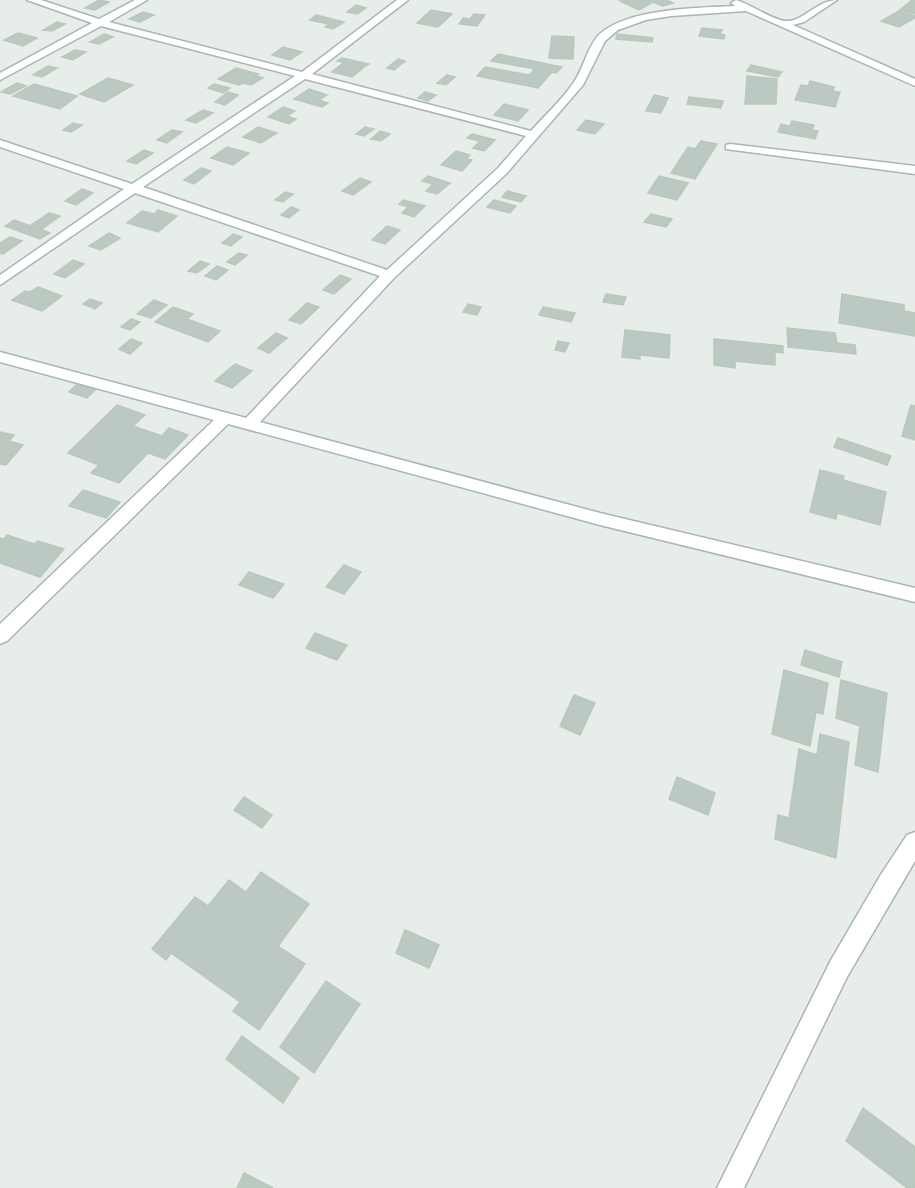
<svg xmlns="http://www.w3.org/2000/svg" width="915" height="1188" viewBox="0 0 915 1188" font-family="Arial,sans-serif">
<rect width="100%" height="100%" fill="#e7eee9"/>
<!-- building -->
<g fill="#bcc9c2" stroke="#b9c7bf" stroke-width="1.5">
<polygon points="99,0 109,2 95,10 85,8"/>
<polygon points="624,0 667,0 673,3 663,6 653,2 639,10 620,1"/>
<polygon points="912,0 915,0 915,14 900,10"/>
<polygon points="356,5 366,8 357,14 347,12"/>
<polygon points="431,10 452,14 438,27 417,23"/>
<polygon points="899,11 915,16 915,18 899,27 881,21"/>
<polygon points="143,12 154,15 140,22 129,19"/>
<polygon points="474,14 485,15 477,26 459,24 463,18 470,19"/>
<polygon points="316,15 344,22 333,29 325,27 329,24 310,20"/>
<polygon points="57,22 65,24 52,31 43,30"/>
<polygon points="702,28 722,30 720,34 725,35 724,39 699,36"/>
<polygon points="18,33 37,38 23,46 4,40"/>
<polygon points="104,34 113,37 99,44 90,42"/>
<polygon points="617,34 653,38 652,42 616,39"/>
<polygon points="552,36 574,37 573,59 549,58"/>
<polygon points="283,47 302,52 290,60 272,55"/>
<polygon points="75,50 86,52 73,60 62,57"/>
<polygon points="498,54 562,67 556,73 552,72 538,88 477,76 485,67 529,75 535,69 491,61"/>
<polygon points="342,58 369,64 364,67 337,61"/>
<polygon points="398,59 405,61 394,70 387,68"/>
<polygon points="343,63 363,68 352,77 332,72"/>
<polygon points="751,65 782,72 778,77 747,71"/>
<polygon points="48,66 57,68 42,77 33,75"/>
<polygon points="236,68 258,74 255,75 263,78 251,85 243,83 239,85 218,79"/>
<polygon points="447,75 455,77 446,85 437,83"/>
<polygon points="747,76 777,79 776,104 745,104"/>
<polygon points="108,78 133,85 104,102 80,94"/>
<polygon points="810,81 834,87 833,91 840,92 835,107 795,100 801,85 808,86"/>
<polygon points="17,83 26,86 10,94 1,92"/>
<polygon points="34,84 77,96 60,109 13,96"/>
<polygon points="214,84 230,88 223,93 208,88"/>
<polygon points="309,89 327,95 319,100 328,103 322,107 294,99"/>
<polygon points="228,92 238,95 225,105 215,102"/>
<polygon points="425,92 436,95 428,101 418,98"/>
<polygon points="654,95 668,98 661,113 646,111"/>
<polygon points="689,97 723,101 721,108 687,104"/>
<polygon points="504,104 528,110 518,121 494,115"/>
<polygon points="283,107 295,111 287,116 296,119 289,124 268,117"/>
<polygon points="203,110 213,113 196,123 186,120"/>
<polygon points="586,120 604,124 595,134 577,130"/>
<polygon points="792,121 814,125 812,130 818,131 815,139 778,132 781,124 790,126"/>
<polygon points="73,123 82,125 71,132 63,130"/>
<polygon points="258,127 277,133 261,143 243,137"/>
<polygon points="365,127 374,129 364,136 356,134"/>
<polygon points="172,130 182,132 167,143 157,140"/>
<polygon points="380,131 390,134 381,141 371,139"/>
<polygon points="472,134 495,140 484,151 473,148 480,141 467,138"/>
<polygon points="701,141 717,144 695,179 671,173 688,147 695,149"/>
<polygon points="227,147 249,153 233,165 211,158"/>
<polygon points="144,150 153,153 136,164 127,161"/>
<polygon points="456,151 470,155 466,159 472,160 462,171 441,165"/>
<polygon points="201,168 211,171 194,184 184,180"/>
<polygon points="428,176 450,183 437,194 426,191 433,184 422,181"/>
<polygon points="659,176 688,183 677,200 648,193"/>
<polygon points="360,178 371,182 353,195 342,191"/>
<polygon points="82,189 93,193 76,205 65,201"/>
<polygon points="507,191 526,196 521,202 502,197"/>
<polygon points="285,192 293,194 283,202 275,200"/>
<polygon points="403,200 425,206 414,217 402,213 408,207 399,204"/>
<polygon points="494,200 516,206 510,213 487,207"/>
<polygon points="291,207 299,210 289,218 281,215"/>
<polygon points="158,210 177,216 158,232 127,223 142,211 154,214"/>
<polygon points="49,213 60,216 42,229 31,225"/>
<polygon points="651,214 672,219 666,227 644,222"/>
<polygon points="14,220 50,233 40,239 5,226"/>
<polygon points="387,226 400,230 385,244 372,240"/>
<polygon points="109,233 120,238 101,250 89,246"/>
<polygon points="233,234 242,237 231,246 222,243"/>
<polygon points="10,237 22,241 3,254 0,253 0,243"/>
<polygon points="239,253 247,255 235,265 227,262"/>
<polygon points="73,260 84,264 65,278 54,274"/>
<polygon points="200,261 209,264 197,273 188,271"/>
<polygon points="217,266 228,270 216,280 205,276"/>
<polygon points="340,275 351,279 334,294 323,290"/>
<polygon points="38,287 62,296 42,311 12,300 25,291 30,292"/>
<polygon points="606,294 626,297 623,305 603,302"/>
<polygon points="842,294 904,305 904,311 915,313 915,336 839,323"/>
<polygon points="90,299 102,303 95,309 83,304"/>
<polygon points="154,300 167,305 151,318 137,314"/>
<polygon points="307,303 319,307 301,324 289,320"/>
<polygon points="468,304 481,307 477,315 463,312"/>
<polygon points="173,307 193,314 187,319 220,331 208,342 155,322"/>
<polygon points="543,307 575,313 571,322 539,315"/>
<polygon points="131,319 140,322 130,330 121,327"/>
<polygon points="787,328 835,333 837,343 855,345 856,354 788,347"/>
<polygon points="625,330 670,335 669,358 640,355 640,359 622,357"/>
<polygon points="276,333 287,338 269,353 258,348"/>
<polygon points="131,339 142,343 130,354 119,349"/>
<polygon points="714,339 783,346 783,353 775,352 775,365 735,361 735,368 714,365"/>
<polygon points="558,341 569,343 565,352 555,350"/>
<polygon points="235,364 252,371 232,388 215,381"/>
<polygon points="78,383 96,389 87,398 69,392"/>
<polygon points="117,405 145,415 133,426 162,436 169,428 188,435 165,459 148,453 119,483 91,473 99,465 68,453"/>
<polygon points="911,405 915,406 915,440 902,436"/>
<polygon points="0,432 14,435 9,441 23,445 6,465 0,464"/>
<polygon points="838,438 891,456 887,465 834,447"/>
<polygon points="820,470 844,476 843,480 886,492 880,525 837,513 836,519 810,512"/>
<polygon points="83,490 120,502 106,518 69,506"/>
<polygon points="7,535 34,544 38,541 64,549 40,577 0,563 0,538 4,539"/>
<polygon points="344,565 361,572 344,594 326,587"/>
<polygon points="249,572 284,584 273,598 239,585"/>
<polygon points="315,633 347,645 337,660 306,648"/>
<polygon points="805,650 842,662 839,677 801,665"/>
<polygon points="784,670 828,683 823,714 816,712 810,746 772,734"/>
<polygon points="841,680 887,693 878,772 855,765 860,726 836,718"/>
<polygon points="574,695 595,703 580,735 560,726"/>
<polygon points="820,734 849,742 836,858 775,839 778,815 789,818 799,749 817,755"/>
<polygon points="677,777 715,793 708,815 669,799"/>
<polygon points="244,797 272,815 262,828 234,810"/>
<polygon points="261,872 309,904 278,946 305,964 259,1030 233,1011 240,1002 171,953 166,960 152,949 195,897 208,906 229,880 246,892"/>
<polygon points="405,930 439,945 429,968 396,953"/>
<polygon points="326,981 360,1004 314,1073 280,1047"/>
<polygon points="242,1036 299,1078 283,1103 226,1059"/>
<polygon points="863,1108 915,1147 915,1188 907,1188 846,1141"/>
<polygon points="244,1173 273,1188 237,1188"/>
</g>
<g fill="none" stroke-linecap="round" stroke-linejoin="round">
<!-- street casing -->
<g stroke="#aab6af" stroke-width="3">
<g id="street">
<path d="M27,0H41L99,19L135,0H147L109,22L302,72L397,0H408L312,74L531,131C545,115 562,100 574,82C583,69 587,49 597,37C623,8 699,8 735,6L731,3L736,0C750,4 773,20 785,21C802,23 817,0 837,0L804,22L793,25L915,79V86L746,11L671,16L646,20L618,30L605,41L583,85L506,174L394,278L260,422L600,513L915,588V602L600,525L228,424L7,641L0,644V624L214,420L0,362V352L246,418L380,276L135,193L0,285V275L124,189L0,147V140L132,184L295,76L101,26L0,80V73L92,23ZM305,79L526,136L498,168L387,270L143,187Z"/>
<polygon points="730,144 915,166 915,174 726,149 726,145"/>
<polygon points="915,832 915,861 847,977 744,1188 717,1188 831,960 880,876 907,835"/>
</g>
</g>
<!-- street -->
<use href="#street" fill="#fff" fill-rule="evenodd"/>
</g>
</svg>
